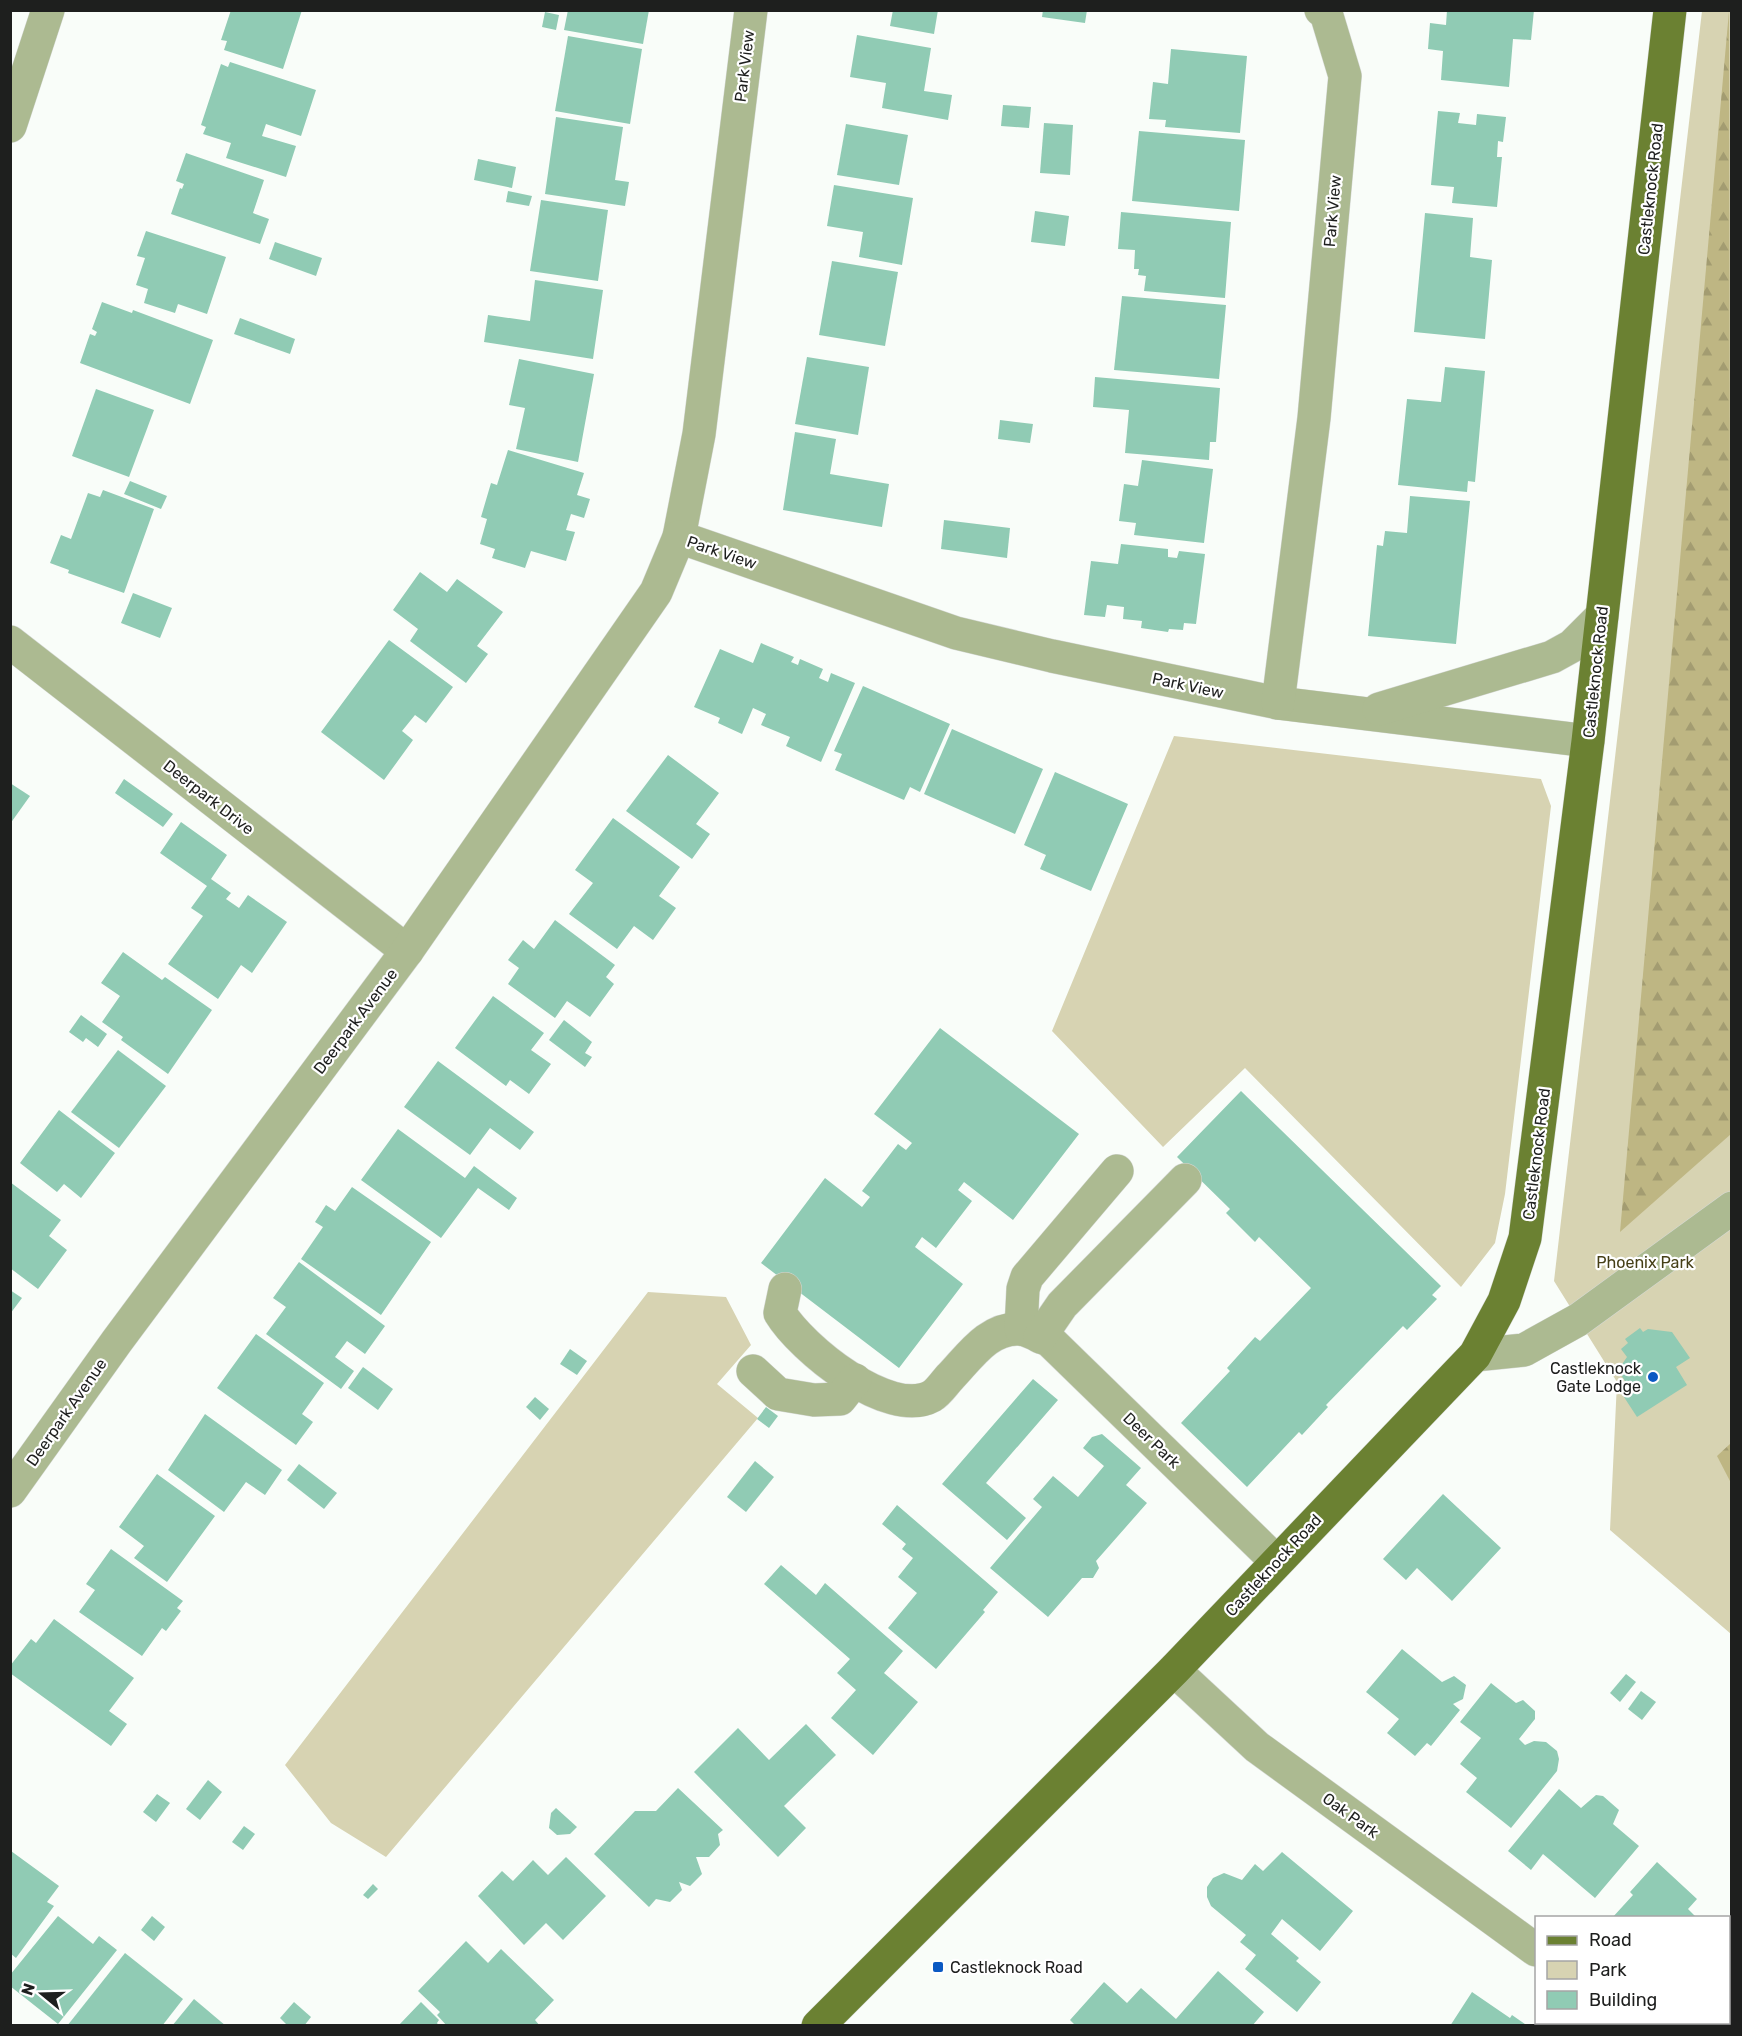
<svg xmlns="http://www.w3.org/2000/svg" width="1742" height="2036" viewBox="0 0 1742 2036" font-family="Rubik,sans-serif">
<defs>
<pattern id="forest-firs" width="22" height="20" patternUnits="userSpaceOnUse" patternTransform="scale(1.5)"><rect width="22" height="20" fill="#beb683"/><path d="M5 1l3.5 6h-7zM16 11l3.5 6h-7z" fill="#a39c71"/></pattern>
</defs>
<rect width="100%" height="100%" fill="#f9fdf9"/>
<!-- green -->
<g fill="#d7d3b2">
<polygon points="1702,11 1731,11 1731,1634 1610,1530 1617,1382 1554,1281"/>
<polygon points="1174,736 1541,779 1551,806 1505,1194 1495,1243 1461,1287 1245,1068 1163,1147 1052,1031"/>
<polygon points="648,1292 726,1297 751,1345 717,1384 758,1418 386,1857 331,1823 285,1765"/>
</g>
<!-- forest -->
<g fill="url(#forest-firs)">
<polygon points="1729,11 1731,1134 1620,1232"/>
<polygon points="1731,1443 1731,1483 1717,1456"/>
</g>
<!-- building -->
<g fill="#90cbb4">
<polygon points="231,10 302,10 283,69 224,50 227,41 221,40"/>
<polygon points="568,10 649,10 643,44 564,30"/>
<polygon points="893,10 938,10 934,34 890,26"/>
<polygon points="1043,10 1087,10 1085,23 1042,17"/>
<polygon points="1447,10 1534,10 1531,40 1513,39 1509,87 1441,80 1443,51 1428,49 1430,23 1446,25"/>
<polygon points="545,12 559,15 556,30 542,27"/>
<polygon points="857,35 931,48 924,91 952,95 948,120 882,108 886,83 850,77"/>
<polygon points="568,36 642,49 630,124 555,111"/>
<polygon points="1171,49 1247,56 1240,133 1165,127 1166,120 1149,119 1153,82 1168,84"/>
<polygon points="230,62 316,90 301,136 266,124 262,136 296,146 286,177 226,158 231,143 203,134 206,127 201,125 221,64 228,67"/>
<polygon points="1003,105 1031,107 1029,128 1001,126"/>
<polygon points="1438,111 1460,113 1458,123 1476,125 1477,114 1506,117 1503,142 1498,141 1497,157 1502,157 1497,207 1452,203 1454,187 1431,185"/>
<polygon points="556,117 623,127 615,180 629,182 625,206 545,194"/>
<polygon points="1044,123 1073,125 1070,175 1040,173"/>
<polygon points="846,124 908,135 899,185 837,175"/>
<polygon points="1139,131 1245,140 1239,211 1132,201"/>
<polygon points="186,153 264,180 253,213 269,219 260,244 171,214 180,188 182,189 184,184 176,181"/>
<polygon points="478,159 516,167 512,188 474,180"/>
<polygon points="834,185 913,198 902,265 859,257 863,232 827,226"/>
<polygon points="508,191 532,196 529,206 506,202"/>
<polygon points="541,200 608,210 598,281 530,271"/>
<polygon points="1035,211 1069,216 1065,246 1031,242"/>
<polygon points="1121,212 1231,222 1225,298 1144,291 1146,276 1138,275 1139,269 1134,269 1135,250 1118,249"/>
<polygon points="1425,213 1473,218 1470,257 1492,260 1485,339 1414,332"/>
<polygon points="146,231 226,257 207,314 178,304 175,313 144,303 148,289 136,285 145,258 137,256"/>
<polygon points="275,242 322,258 316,276 269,259"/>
<polygon points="832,261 898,272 885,346 819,335"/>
<polygon points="535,280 603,290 593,359 484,342 488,315 530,321"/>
<polygon points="1122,296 1226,305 1219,379 1114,370"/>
<polygon points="102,302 132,313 133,310 213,340 190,404 80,363 90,334 95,336 97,332 92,329"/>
<polygon points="240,318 295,339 290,354 234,334"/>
<polygon points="807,357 869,367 858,435 795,424"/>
<polygon points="519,359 594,374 578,462 516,449 525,408 509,405"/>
<polygon points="1445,367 1485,371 1475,482 1468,481 1467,492 1398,485 1407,399 1441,402"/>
<polygon points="1095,377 1220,388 1216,442 1210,442 1209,460 1125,453 1129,410 1093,407"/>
<polygon points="96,389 154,410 129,477 72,456"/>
<polygon points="1000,420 1033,424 1030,443 998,439"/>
<polygon points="795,432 836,439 830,474 889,484 882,527 783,510"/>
<polygon points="508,450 584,473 577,495 590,499 584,518 571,514 566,530 575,532 566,561 531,551 525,568 492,558 495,549 480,544 487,519 481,517 491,483 497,485"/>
<polygon points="1142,460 1213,469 1204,543 1134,535 1136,523 1119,521 1124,484 1138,486"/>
<polygon points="130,481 167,496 161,509 124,494"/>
<polygon points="103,490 154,509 124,593 68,573 69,570 50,563 61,535 71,539 88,493 100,497"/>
<polygon points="1410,496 1470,501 1456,644 1368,636 1377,545 1383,546 1385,531 1407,533"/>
<polygon points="944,520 1010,528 1007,558 941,549"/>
<polygon points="1121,544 1168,549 1168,557 1177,558 1179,551 1205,554 1196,624 1184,623 1183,630 1169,629 1168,632 1141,628 1142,621 1123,619 1124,607 1107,605 1105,617 1084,615 1091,561 1118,564"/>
<polygon points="420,572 447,592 457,579 503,612 477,646 488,654 466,683 410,641 418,629 393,610"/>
<polygon points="133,593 172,608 160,638 121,623"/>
<polygon points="389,640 453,687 426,723 415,715 402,731 413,740 384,780 321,732"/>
<polygon points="761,643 794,657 791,662 798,665 800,659 823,669 819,678 828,682 831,673 855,683 821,762 786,746 790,737 761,725 766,714 753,708 742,734 718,723 720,718 694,707 720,649 753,663"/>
<polygon points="863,686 950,724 920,792 910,787 904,800 835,770 842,754 834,751"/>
<polygon points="952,729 1043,769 1015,834 924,794"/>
<polygon points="668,755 719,793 696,824 710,834 692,859 626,811"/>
<polygon points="1055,772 1128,804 1091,891 1040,869 1046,855 1024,845"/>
<polygon points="124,779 173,814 163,827 115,793"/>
<polygon points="10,783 30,796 10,824"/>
<polygon points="613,818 680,867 659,896 676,908 653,940 634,926 617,949 569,914 593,883 575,870"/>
<polygon points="181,822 227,855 211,879 231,893 226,899 239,908 248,895 287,922 252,973 241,965 218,999 168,964 203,916 191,908 207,886 160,853"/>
<polygon points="555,920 615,965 606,977 614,984 590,1017 567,1001 555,1018 508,984 519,968 508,960 523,940 534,949"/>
<polygon points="123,952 162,980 165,977 212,1010 168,1074 121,1040 123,1037 102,1022 120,996 101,983"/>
<polygon points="493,996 544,1033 531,1050 551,1064 529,1094 510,1080 506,1086 455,1048"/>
<polygon points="81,1015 107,1034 98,1047 86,1038 83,1042 69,1032"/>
<polygon points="564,1020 592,1042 585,1053 592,1057 585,1067 549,1040"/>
<polygon points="940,1028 1079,1134 1013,1220 964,1182 958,1190 972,1201 936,1248 922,1237 915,1247 963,1284 899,1368 761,1263 825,1178 862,1207 870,1197 862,1191 898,1144 906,1150 912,1143 874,1114"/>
<polygon points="118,1050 166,1086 119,1148 71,1112"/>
<polygon points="438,1061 534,1132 520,1150 490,1128 470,1155 404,1107"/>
<polygon points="1241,1091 1441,1286 1432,1295 1437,1299 1407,1330 1403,1326 1326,1405 1328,1407 1302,1435 1299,1432 1247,1487 1181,1423 1230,1371 1227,1368 1255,1337 1260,1341 1311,1288 1259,1237 1255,1242 1226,1213 1230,1209 1177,1157"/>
<polygon points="59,1110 115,1153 81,1198 64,1184 57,1192 20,1163"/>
<polygon points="398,1129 465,1178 474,1166 517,1198 509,1210 478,1188 441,1238 361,1180"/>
<polygon points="10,1182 61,1220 49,1236 67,1250 38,1289 10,1268"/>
<polygon points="352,1187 431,1242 381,1315 301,1259 323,1227 315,1222 326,1205 335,1211"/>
<polygon points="299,1262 385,1326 365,1354 347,1341 335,1357 354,1371 341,1389 266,1334 286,1307 273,1298"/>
<polygon points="10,1290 22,1298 10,1314"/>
<polygon points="1640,1328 1643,1332 1648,1329 1672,1332 1690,1358 1676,1367 1687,1385 1637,1417 1622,1394 1630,1389 1618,1370 1627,1357 1621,1349 1628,1343 1625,1339"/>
<polygon points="256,1334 324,1383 302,1414 313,1422 296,1445 217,1388"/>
<polygon points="570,1349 587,1361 577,1375 560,1364"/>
<polygon points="363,1367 393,1389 378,1410 348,1388"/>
<polygon points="1033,1379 1058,1400 986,1483 1026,1518 1007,1540 942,1484"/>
<polygon points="535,1397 549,1409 540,1420 526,1407"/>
<polygon points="766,1407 778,1416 769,1428 757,1419"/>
<polygon points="205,1414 282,1470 265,1495 246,1482 224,1512 168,1470"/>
<polygon points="1102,1434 1141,1468 1126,1485 1147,1503 1096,1561 1099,1568 1093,1578 1082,1578 1048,1617 990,1568 1042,1507 1033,1499 1053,1476 1078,1497 1104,1466 1083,1448 1092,1437"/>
<polygon points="755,1461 774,1477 746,1512 727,1497"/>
<polygon points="299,1464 337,1493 324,1509 287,1480"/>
<polygon points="157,1474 215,1516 167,1582 134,1558 144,1546 119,1527"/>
<polygon points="1443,1494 1501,1548 1452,1601 1417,1568 1406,1580 1383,1559"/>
<polygon points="897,1505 998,1592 983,1610 985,1612 936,1669 888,1628 917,1593 898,1577 913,1558 902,1549 906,1544 882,1524"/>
<polygon points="111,1549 183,1601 177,1608 181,1611 166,1631 162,1628 142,1656 79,1612 95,1590 86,1584"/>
<polygon points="781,1565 816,1595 825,1583 903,1651 884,1673 918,1702 873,1755 831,1718 856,1690 837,1673 850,1659 764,1584"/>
<polygon points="54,1619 134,1678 109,1711 127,1724 111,1746 10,1673 10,1666 31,1639 36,1643"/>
<polygon points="1402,1649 1442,1682 1454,1676 1466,1685 1463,1699 1453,1704 1460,1710 1431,1746 1427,1743 1415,1756 1387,1733 1399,1719 1366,1692"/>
<polygon points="1626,1674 1636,1682 1620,1702 1610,1693"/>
<polygon points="1491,1683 1516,1703 1523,1700 1535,1711 1535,1719 1519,1739 1525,1745 1534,1741 1546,1742 1557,1751 1559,1759 1557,1771 1511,1828 1466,1792 1477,1778 1460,1764 1481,1738 1460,1722"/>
<polygon points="1641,1691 1656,1702 1642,1720 1628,1709"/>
<polygon points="806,1724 836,1755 784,1806 806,1828 778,1857 694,1772 738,1728 769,1760"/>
<polygon points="208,1780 222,1792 200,1820 186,1809"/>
<polygon points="678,1788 723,1830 718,1834 720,1845 709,1857 696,1857 702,1874 690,1886 679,1882 682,1890 670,1902 656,1899 649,1907 594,1854 635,1811 656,1811"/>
<polygon points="1559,1789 1581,1808 1596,1795 1603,1796 1619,1810 1613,1824 1639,1846 1595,1898 1543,1854 1531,1870 1508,1851"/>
<polygon points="157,1794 170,1803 156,1822 143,1812"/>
<polygon points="556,1808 577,1827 570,1834 557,1835 549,1828 551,1813"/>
<polygon points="244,1826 255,1834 243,1850 232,1842"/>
<polygon points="11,1851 59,1886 47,1902 54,1906 16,1958 10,1953"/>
<polygon points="1282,1852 1353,1911 1320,1951 1282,1919 1271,1934 1299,1958 1296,1961 1321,1982 1297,2012 1245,1969 1256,1955 1240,1942 1246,1935 1211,1906 1207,1897 1207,1887 1213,1878 1224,1873 1242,1880 1255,1864 1263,1871"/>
<polygon points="566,1857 606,1896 563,1940 546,1923 524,1945 478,1896 502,1871 513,1881 533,1860 548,1875"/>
<polygon points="1657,1862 1697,1899 1688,1909 1697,1918 1612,1918 1633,1895 1630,1892"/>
<polygon points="373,1884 378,1889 368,1899 363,1895"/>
<polygon points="58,1916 93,1944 99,1936 117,1950 58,2024 10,1986 10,1975"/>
<polygon points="152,1916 165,1927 154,1941 141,1930"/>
<polygon points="466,1941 488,1963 501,1949 554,2000 535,2020 540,2026 447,2026 437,2015 440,2012 418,1991"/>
<polygon points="1732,1942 1732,1968 1728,1966 1728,1945"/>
<polygon points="125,1953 183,1999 162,2026 67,2026"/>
<polygon points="1218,1971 1264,2012 1252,2026 1076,2026 1070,2020 1104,1982 1127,2003 1141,1988 1176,2019"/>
<polygon points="1472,1992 1510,2018 1512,2015 1528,2026 1450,2026"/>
<polygon points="194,1999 226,2026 172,2026"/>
<polygon points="294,2002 311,2017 304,2026 288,2026 280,2018"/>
<polygon points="421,2002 439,2020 437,2023 439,2026 398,2026"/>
</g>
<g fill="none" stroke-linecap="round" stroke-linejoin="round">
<!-- minor casing -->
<g stroke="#d6d9d6" stroke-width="34">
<g id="minor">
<polyline points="751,10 699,434 679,537 956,633 1052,656 1278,703 1588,741"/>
<polyline points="10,126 48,10"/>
<polyline points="10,642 407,951"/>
<polyline points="1278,703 1314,418 1345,76 1326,13 1321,10"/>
<polyline points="1379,709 1552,657 1572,646 1602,616"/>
<path d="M785,1289L780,1313C801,1348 889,1420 932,1396C939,1392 945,1382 951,1376C970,1356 989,1327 1020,1329C1029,1330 1041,1337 1050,1341L1276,1561"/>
<polyline points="1021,1329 1023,1289 1027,1277 1117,1171"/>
<polyline points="1040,1337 1062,1305 1185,1180"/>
<polyline points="1475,1355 1524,1350 1578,1320 1732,1208"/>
<polyline points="753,1371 778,1394 814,1400 840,1399 855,1380"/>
<polyline points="10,1491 117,1341 407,951 656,592 679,537"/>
<polyline points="1174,1670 1257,1747 1536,1950"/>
<polyline points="1633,2022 1636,2026"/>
</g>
</g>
<!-- major casing -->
<g stroke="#d6d9d6" stroke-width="34">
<polyline id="major" points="818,2026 1174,1670 1475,1355 1504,1301 1525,1238 1588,741 1670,10"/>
</g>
<!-- minor -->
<use href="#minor" stroke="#acba91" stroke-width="33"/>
<!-- major -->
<use href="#major" stroke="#6b8132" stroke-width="33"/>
</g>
<!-- markers -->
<g fill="#0b59c3" stroke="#fff" stroke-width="2">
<circle cx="1653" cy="1377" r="6"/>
<rect x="932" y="1961" width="12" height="12" rx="3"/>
</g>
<g text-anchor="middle" stroke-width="4.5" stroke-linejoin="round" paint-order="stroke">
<!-- street labels -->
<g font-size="16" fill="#1e1f1e" stroke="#fff">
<text transform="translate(744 66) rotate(-83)" y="6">Park View</text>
<text transform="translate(1650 189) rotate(-84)" y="6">Castleknock Road</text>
<text transform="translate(1332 211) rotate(-85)" y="6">Park View</text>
<text transform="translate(722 552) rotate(19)" y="6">Park View</text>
<text transform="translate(1595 672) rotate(-84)" y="6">Castleknock Road</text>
<text transform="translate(1188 685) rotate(12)" y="6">Park View</text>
<text transform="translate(209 797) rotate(38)" y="6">Deerpark Drive</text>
<text transform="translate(355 1021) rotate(-53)" y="6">Deerpark Avenue</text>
<text transform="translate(1536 1154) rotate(-83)" y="6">Castleknock Road</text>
<text transform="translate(66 1412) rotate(-55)" y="6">Deerpark Avenue</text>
<text transform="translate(1152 1440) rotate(44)" y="6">Deer Park</text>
<text transform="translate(1273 1565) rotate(-47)" y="6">Castleknock Road</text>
<text transform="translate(1351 1815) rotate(36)" y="6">Oak Park</text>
</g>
<!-- park labels -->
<g font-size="16" fill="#453f16" stroke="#fff">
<text x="1645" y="1268">Phoenix Park</text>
</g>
<!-- poi labels -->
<g font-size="16" fill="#1e1f1e" stroke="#fff" text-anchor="end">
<text x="1641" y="1374">Castleknock<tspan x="1641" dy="18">Gate Lodge</tspan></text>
<text x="950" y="1973" text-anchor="start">Castleknock Road</text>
</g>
</g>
<!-- border -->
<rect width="1742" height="2036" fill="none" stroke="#1e1f1e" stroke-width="24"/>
<!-- legend -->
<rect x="1535" y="1916" width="195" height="108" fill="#ffffff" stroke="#a5a5a5" stroke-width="1.5"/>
<rect x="1547" y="1936" width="30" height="9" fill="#6b8132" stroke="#a5a5a5" stroke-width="1.5"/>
<text x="1589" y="1946" font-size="18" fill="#1e1f1e">Road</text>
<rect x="1547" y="1961" width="30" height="18" fill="#d7d3b2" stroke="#a5a5a5" stroke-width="1.5"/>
<text x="1589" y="1976" font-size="18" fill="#1e1f1e">Park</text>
<rect x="1547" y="1991" width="30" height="18" fill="#90cbb4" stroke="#a5a5a5" stroke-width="1.5"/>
<text x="1589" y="2006" font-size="18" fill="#1e1f1e">Building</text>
<!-- north arrow -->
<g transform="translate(42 1994) rotate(289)" stroke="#ffffff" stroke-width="4.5" paint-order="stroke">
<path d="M0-4.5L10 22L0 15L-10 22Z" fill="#1e1f1e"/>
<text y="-9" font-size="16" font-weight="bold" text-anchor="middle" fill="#1e1f1e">N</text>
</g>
</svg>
